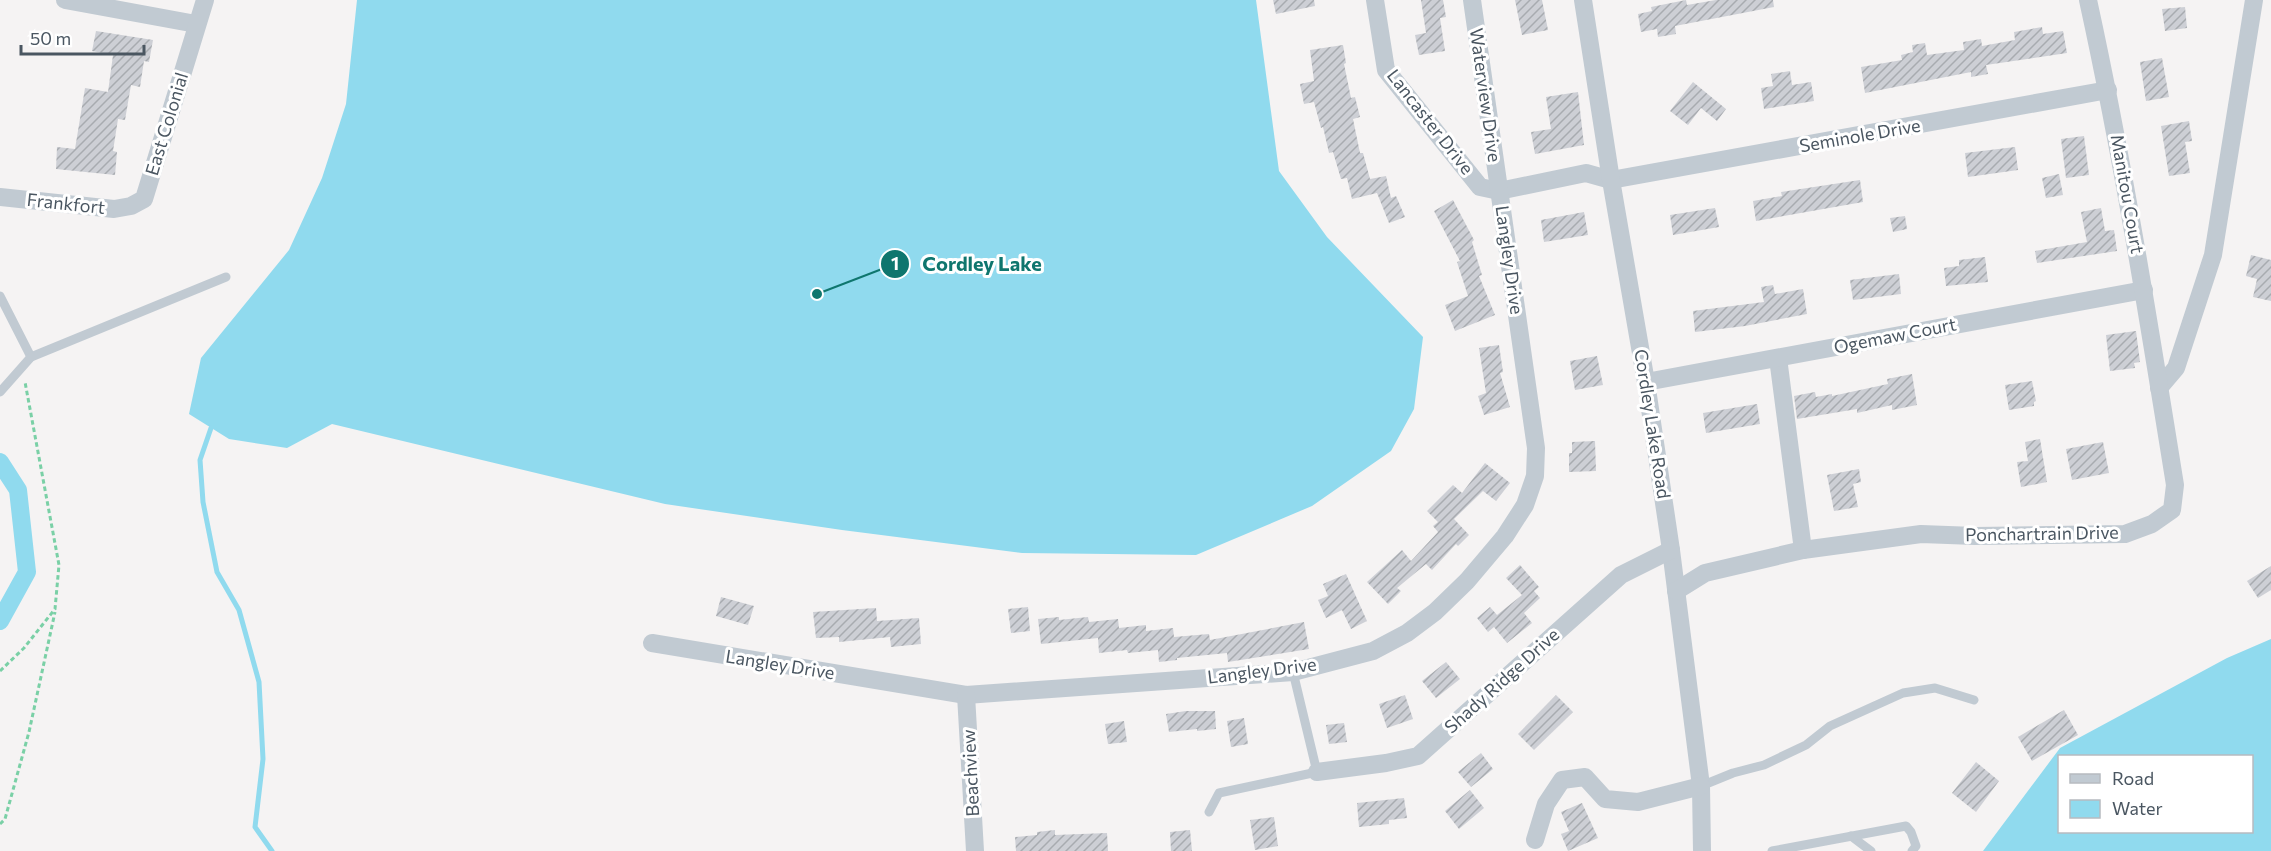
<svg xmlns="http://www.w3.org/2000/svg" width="2271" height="851" viewBox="0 0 2271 851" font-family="Commissioner,sans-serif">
<defs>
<pattern id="building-hatch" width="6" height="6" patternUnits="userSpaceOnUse" patternTransform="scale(1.5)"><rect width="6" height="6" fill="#cdcfd5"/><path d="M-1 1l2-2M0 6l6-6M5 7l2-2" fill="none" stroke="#a8abb0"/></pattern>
</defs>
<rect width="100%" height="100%" fill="#f5f3f3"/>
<!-- water -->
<g fill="#90daee" fill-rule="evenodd">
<polygon points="357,0 1256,0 1279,171 1327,237 1423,337 1414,409 1391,451 1312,506 1196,555 1022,553 842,530 665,504 332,424 287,448 229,439 189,414 201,358 289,250 322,178 346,104"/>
<path d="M2271,639V851H1983L2060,748L2227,658ZM2060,756H2252V832H2060Z"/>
</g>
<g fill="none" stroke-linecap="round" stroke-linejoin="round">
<!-- stream -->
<polyline stroke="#90daee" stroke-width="5" points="211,428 200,460 203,502 217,572 239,610 259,682 263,759 255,827 272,851"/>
<!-- canal -->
<polyline stroke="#90daee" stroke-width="18" points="0,462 18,490 27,572 0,621"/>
</g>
<!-- building -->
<g fill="url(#building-hatch)">
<polygon points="1273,0 1314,0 1315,6 1276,14"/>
<polygon points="1421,0 1443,0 1446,17 1440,18 1445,51 1419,55 1415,35 1426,33"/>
<polygon points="1515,0 1542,0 1548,30 1522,35"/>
<polygon points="1686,0 1687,5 1716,0 1773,0 1774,7 1675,26 1676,34 1658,37 1657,29 1641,32 1638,14 1652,11 1651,7"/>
<polygon points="2185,7 2187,28 2165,31 2162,9"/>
<polygon points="2042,27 2043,34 2063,31 2067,53 1986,65 1988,74 1971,77 1971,72 1865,93 1861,67 1902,60 1901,55 1913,52 1912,45 1925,43 1927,55 1964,50 1963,42 1981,39 1982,46 2015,40 2014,32"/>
<polygon points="96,31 153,40 149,62 144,61 140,87 131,85 125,120 118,119 113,151 117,152 115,175 56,169 57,147 75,149 85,88 108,92 113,55 92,51"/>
<polygon points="1343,45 1346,63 1344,64 1351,98 1355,97 1360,117 1353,119 1360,153 1363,153 1370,179 1386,176 1391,198 1396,196 1405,217 1389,223 1377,193 1352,199 1347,178 1341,179 1333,152 1329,153 1323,127 1321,128 1314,102 1304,104 1300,84 1314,81 1310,50"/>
<polygon points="2162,58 2169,97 2146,101 2140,62"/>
<polygon points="1790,71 1792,85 1811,82 1814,101 1764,109 1761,88 1773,86 1771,74"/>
<polygon points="1693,82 1726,109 1717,121 1701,108 1688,125 1670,111"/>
<polygon points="1578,92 1584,145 1535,154 1531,132 1551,129 1546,97"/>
<polygon points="2189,121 2192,141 2185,142 2190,173 2169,176 2161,126"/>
<polygon points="2084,136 2089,175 2066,178 2061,139"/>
<polygon points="2015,147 2018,170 1968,177 1965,153"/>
<polygon points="2059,174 2063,195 2046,198 2042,178"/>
<polygon points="1860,180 1863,202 1756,221 1753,201 1782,196 1781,192"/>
<polygon points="1453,200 1474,240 1472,242 1482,275 1479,276 1495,315 1455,331 1445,305 1468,296 1457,262 1460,261 1434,211"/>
<polygon points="1715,208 1719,227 1673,235 1670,215"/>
<polygon points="2101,208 2105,231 2114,230 2117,251 2037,263 2035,251 2087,242 2081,212"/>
<polygon points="1584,212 1588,235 1544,242 1541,220"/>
<polygon points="1905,216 1907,229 1893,232 1890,218"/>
<polygon points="2251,255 2271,260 2271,301 2253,297 2257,279 2246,276"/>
<polygon points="1985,257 1988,282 1946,286 1944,268 1959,266 1959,260"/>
<polygon points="1899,274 1901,294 1853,300 1850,280"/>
<polygon points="1773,285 1775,294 1803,289 1807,314 1745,326 1695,332 1693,311 1764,302 1761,287"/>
<polygon points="2136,331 2140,362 2134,363 2135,368 2110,371 2106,335"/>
<polygon points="1499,345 1503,372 1500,373 1510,407 1484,415 1478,396 1486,393 1479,348"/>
<polygon points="1597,356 1603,385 1575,390 1570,361"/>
<polygon points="1912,374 1917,405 1892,410 1892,405 1857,413 1857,409 1797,419 1794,396 1815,392 1816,397 1832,394 1832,396 1888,384 1887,379"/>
<polygon points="2032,381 2036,401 2034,402 2034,406 2009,410 2005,385"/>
<polygon points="1757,404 1760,424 1706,433 1703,413"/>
<polygon points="2040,439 2047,482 2021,487 2017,462 2028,461 2025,442"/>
<polygon points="1595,441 1596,471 1569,472 1569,453 1572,453 1572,442"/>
<polygon points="2103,442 2109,473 2072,480 2066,449"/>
<polygon points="1485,463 1510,483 1496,501 1483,491 1454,519 1469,535 1458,546 1456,544 1432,570 1426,564 1397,588 1401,591 1388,604 1367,582 1402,550 1411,561 1438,532 1433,526 1438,522 1427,511 1453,485 1462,493"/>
<polygon points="1859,469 1861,482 1853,484 1858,507 1834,511 1827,475"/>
<polygon points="1520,565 1539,587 1534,591 1540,598 1524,613 1532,623 1507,643 1494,627 1488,632 1477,618 1490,607 1497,615 1522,595 1506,578"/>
<polygon points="2271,566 2271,590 2258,598 2247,581"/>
<polygon points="1346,574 1367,621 1351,629 1342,610 1326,618 1318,600 1328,596 1323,584"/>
<polygon points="721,597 754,606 748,625 716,616"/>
<polygon points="1028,607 1030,631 1011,633 1008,609"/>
<polygon points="876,608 877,621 919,618 921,644 891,647 890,637 839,642 839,637 816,638 813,612"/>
<polygon points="1059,617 1059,620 1088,617 1089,622 1118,619 1119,628 1146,625 1146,631 1173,628 1174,637 1209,634 1210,640 1304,622 1309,649 1228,662 1227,653 1177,658 1177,660 1159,662 1158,650 1128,653 1127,650 1099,653 1098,638 1041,644 1038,619"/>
<polygon points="1446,662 1460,679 1436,698 1422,681"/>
<polygon points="1405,695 1413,719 1387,728 1379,704"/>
<polygon points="1556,695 1573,712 1534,750 1518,734"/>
<polygon points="2064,710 2078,735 2032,761 2018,737"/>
<polygon points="1186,711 1215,711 1216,729 1197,731 1197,729 1169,732 1166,714"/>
<polygon points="1244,718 1248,744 1231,747 1227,721"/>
<polygon points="1124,721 1127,742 1108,744 1105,724"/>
<polygon points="1344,723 1347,742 1329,744 1326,725"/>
<polygon points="1481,753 1493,769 1471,787 1458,772"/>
<polygon points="1976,762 1999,781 1976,812 1952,793"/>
<polygon points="1470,790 1484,808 1459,829 1445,811"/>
<polygon points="1404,798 1407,818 1389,820 1389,824 1359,827 1357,803"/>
<polygon points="1582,803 1598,838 1568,851 1561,834 1569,831 1561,812"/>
<polygon points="1274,817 1278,846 1255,850 1250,820"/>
<polygon points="1055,830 1055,835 1107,833 1108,851 1016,851 1015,837 1037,835 1037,832"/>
<polygon points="1190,830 1192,851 1171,851 1170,832"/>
</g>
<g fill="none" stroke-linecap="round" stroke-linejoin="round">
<!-- path -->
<g stroke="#7ad0a6" stroke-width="3" stroke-dasharray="4.5 3" stroke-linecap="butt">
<polyline points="0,671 24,648 55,609 59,565 25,382"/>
<polyline points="0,824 5,819 29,732 55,612"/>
</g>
<!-- service -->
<g stroke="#c1cad2" stroke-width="9">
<polyline points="0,296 31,357 226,277"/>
<polyline points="0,392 31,357"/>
<polyline points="1701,786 1733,773 1764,765 1806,745 1830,726 1903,693 1935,688 1974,700"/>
<polyline points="1209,812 1219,793 1317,772 1293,672"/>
<polyline points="1851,836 1871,851"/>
<polyline points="1772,851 1906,826 1911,832 1916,846 1912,851"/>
</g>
<!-- minor -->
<g stroke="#c1cad2" stroke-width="18">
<polyline points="65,0 196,24"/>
<polyline points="1375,0 1386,70 1480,187 1499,191 1586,173 1611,180 2108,90"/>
<polyline points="1583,0 1611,180 1646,382 1671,550 1701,786 1702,851"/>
<polyline points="0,197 114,209 131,206 144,199 205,0"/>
<polyline points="1778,358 1803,550"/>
<polyline points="1646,382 2144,290"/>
<polyline points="2159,388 2176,368 2213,255 2254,0"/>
<path d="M1676,591L1705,573L1803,550L1921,534L1975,536L2125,534L2152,524L2172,510L2175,485C2149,323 2123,160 2088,0"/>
<polyline points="652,643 966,695 1293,672 1373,651 1407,633 1435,612 1467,581 1505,536 1525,505 1535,476 1536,448 1472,0"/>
<polyline points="966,695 975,851"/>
<polyline points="1317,772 1386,763 1418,756 1621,575 1671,550"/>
<polyline points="1535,840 1546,804 1562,780 1585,777 1605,799 1638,802 1701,786"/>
</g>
</g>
<g text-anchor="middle" stroke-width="6" stroke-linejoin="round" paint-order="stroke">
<!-- street labels -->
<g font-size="18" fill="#4a5661" stroke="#fff">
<text transform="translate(1485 95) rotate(82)" y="6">Waterview Drive</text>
<text transform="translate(1430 122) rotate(52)" y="6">Lancaster Drive</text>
<text transform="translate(167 124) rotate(-73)" y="6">East Colonial</text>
<text transform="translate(1860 136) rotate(-10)" y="6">Seminole Drive</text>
<text transform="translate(2127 194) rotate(80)" y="6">Manitou Court</text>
<text transform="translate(66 204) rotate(6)" y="6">Frankfort</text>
<text transform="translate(1509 260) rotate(82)" y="6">Langley Drive</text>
<text transform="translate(1895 336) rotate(-11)" y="6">Ogemaw Court</text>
<text transform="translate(1652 424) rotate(81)" y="6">Cordley Lake Road</text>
<text transform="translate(2042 534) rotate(-1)" y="6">Ponchartrain Drive</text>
<text transform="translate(780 665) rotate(9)" y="6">Langley Drive</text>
<text transform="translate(1262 671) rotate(-7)" y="6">Langley Drive</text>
<text transform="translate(1502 681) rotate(-42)" y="6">Shady Ridge Drive</text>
<text transform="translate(971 773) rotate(-93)" y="6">Beachview</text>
</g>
</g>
<!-- callouts -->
<path fill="none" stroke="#0f766e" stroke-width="2" d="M817 294L895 264"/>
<g fill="#0f766e" stroke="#fff" stroke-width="2">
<circle cx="817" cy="294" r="6"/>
<circle cx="895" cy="264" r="15"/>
</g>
<g font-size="18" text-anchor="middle" font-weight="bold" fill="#fff">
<text x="895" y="270">1</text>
</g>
<g font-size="20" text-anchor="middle" font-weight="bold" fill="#0f766e" stroke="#fff" stroke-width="6" stroke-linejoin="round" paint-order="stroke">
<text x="982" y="271">Cordley Lake</text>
</g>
<!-- legend -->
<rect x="2058" y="755" width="195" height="78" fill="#ffffff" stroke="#b7bbc0" stroke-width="1.5"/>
<rect x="2070" y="774" width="30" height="9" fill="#c1cad2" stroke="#b7bbc0" stroke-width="1.5"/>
<text x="2112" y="785" font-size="18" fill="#4a5661">Road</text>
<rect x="2070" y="800" width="30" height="18" fill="#90daee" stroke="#b7bbc0" stroke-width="1.5"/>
<text x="2112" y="815" font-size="18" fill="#4a5661">Water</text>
<!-- scale -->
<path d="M21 45v9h123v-9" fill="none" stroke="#4a5661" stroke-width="3"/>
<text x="30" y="45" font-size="18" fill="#4a5661" stroke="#ffffff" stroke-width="4.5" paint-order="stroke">50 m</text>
</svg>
